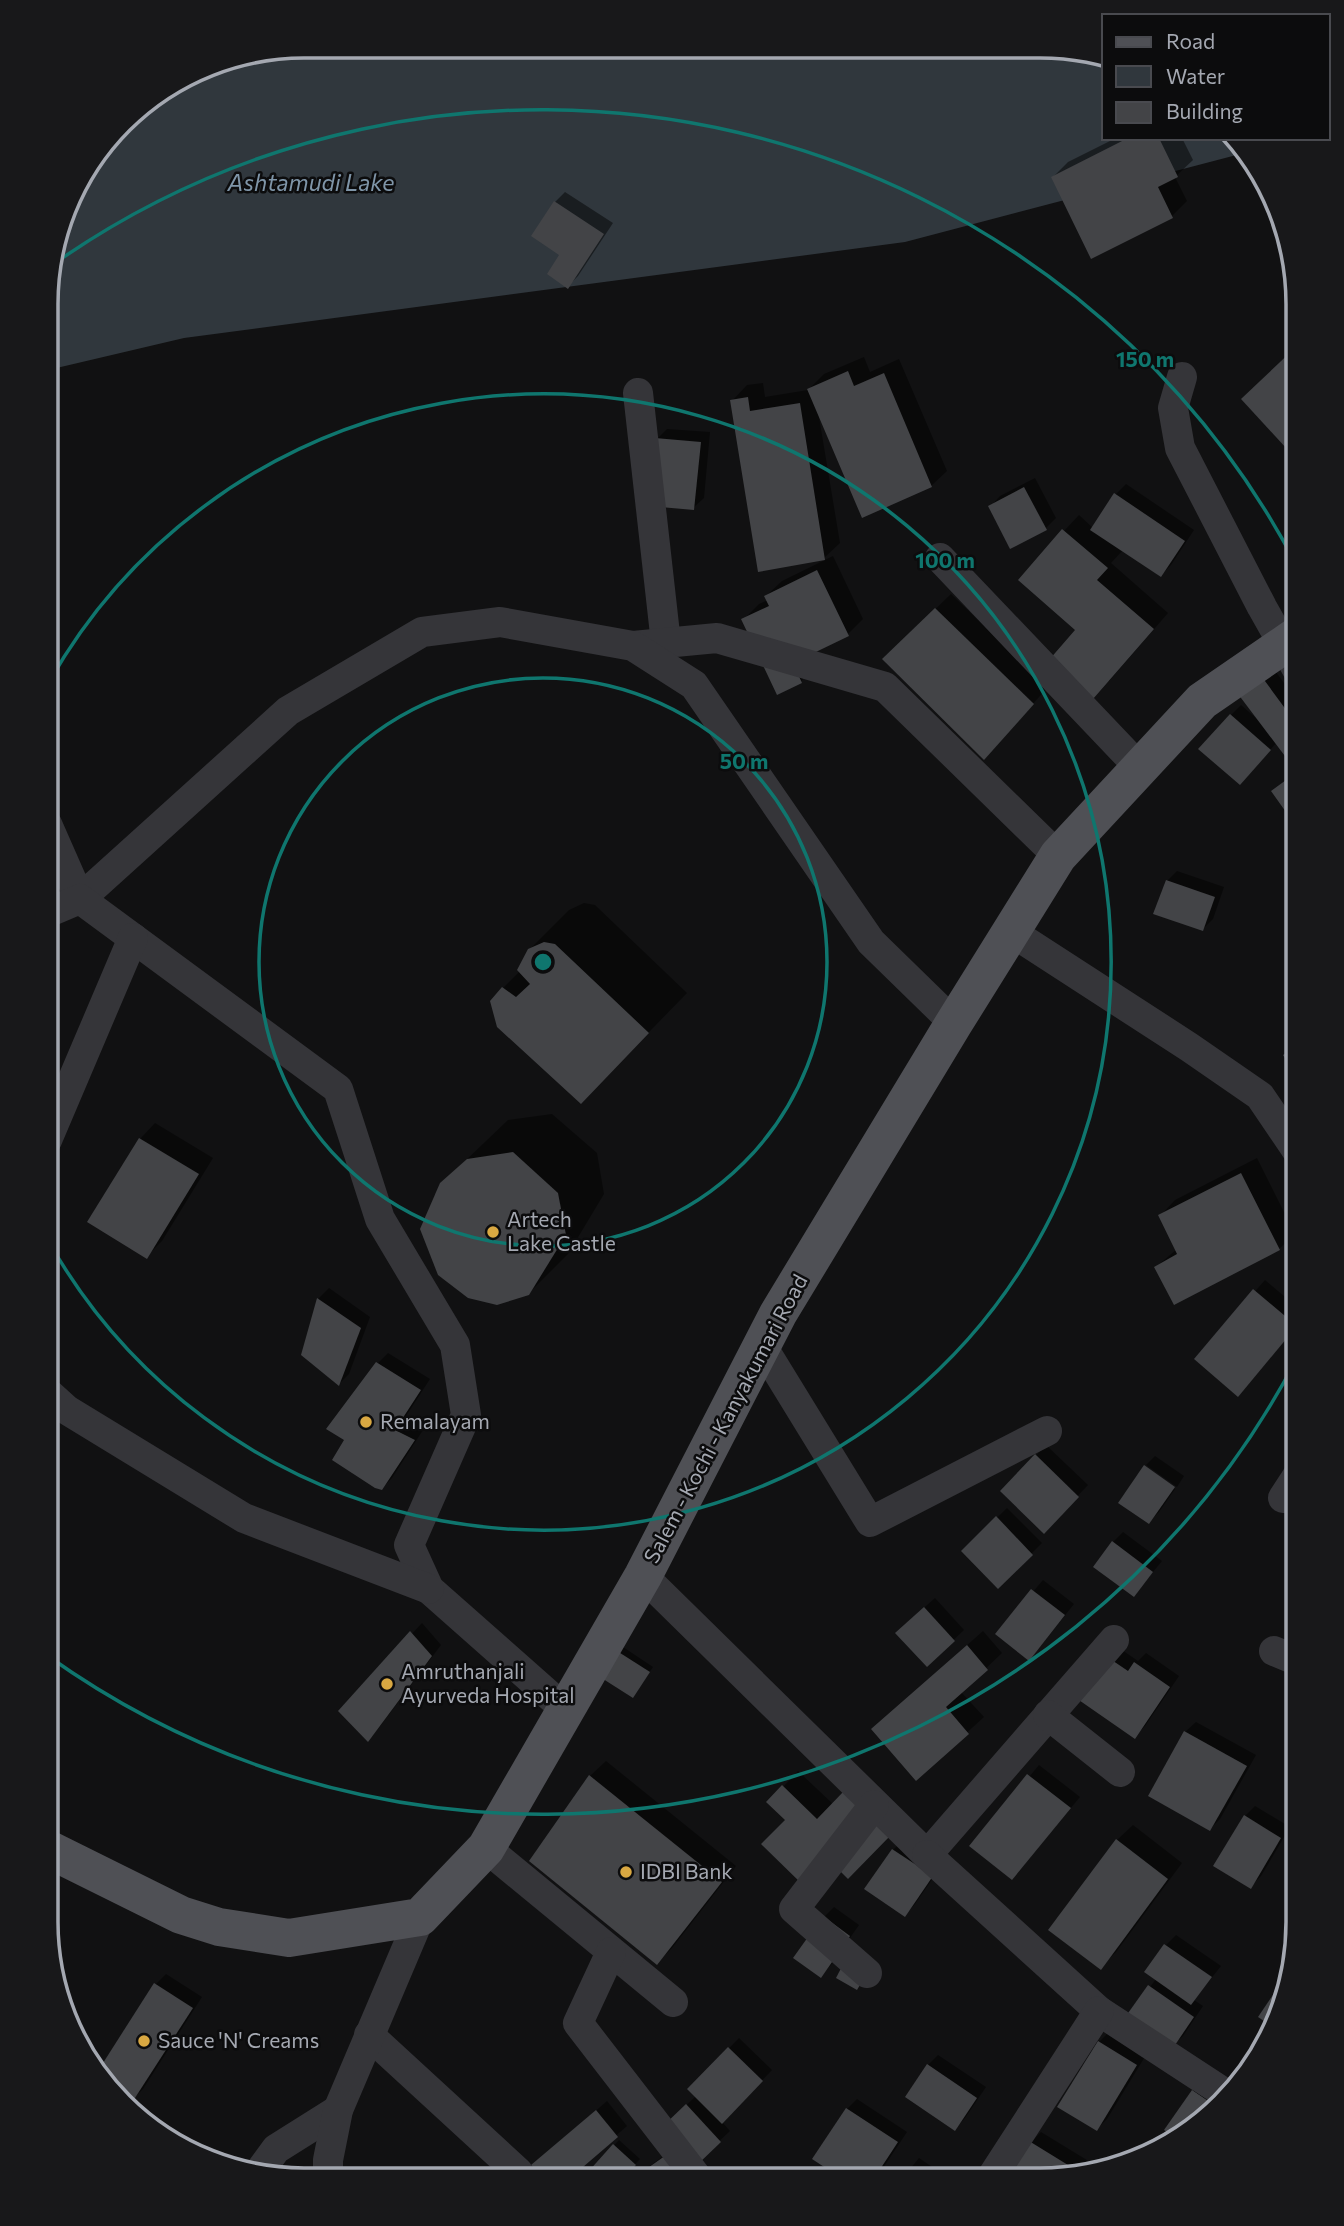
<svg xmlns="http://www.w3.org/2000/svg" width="1344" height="2226" viewBox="0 0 1344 2226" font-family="Commissioner,sans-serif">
<rect width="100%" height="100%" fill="#111112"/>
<!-- water -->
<polygon fill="#30373d" points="303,46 1075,48 1104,56 1104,138 1237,138 1248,152 905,242 184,338 48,370 48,270 72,189 133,110 205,65"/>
<!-- shadow -->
<g fill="#0007">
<polygon points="1116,138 1182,138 1193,160 1175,177 1187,201 1171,217 1053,177 1068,162"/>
<polygon points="565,192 613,223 578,276 568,286 562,254 534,235 555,202"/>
<polygon points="1291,266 1294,278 1287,271"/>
<polygon points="1298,347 1298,435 1287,446 1253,389"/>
<polygon points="864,357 870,372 899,359 947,471 931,486 819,417 840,543 824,558 732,401 747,385 763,383 765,397 808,390 824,374"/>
<polygon points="667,429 710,432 704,498 693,508 657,439"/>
<polygon points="1035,478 1056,518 1046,528 990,507 1000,496"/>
<polygon points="1126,484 1194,530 1171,565 1161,575 1123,550 1111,563 1168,613 1109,681 1077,630 1064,531 1079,515 1093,528 1116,494"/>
<polygon points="833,556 863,619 847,635 810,653 816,666 801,681 744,619 759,604 768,600 766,596 782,581"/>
<polygon points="951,594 1048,687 984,758 899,644"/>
<polygon points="1273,668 1298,702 1298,826 1273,791 1298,770 1277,742 1250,773 1231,715 1241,705 1257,719 1251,684"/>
<polygon points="1177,871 1224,887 1213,919 1203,929 1167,881"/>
<polygon points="1298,886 1298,900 1293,891"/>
<polygon points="584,903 595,905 687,993 581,1102 503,988 520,971 529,950 569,910"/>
<polygon points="552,1114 597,1153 604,1194 568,1254 528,1294 441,1184 508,1120"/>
<polygon points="155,1123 213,1158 162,1241 146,1257 140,1139"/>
<polygon points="1257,1158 1295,1234 1279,1249 1156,1267 1177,1249 1160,1216 1175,1200"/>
<polygon points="1265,1280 1298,1308 1298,1324 1248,1384 1196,1359"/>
<polygon points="329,1288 370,1317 349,1374 339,1384 303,1354 319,1298"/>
<polygon points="388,1353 430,1379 404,1419 423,1430 392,1478 382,1488 346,1440 378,1363"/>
<polygon points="1046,1445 1088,1485 1044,1531 1002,1491"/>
<polygon points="1155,1456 1184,1476 1177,1487 1146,1465"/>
<polygon points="1144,1468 1175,1489 1159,1512 1149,1522"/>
<polygon points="1007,1508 1042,1543 998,1587 963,1551"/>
<polygon points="1123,1532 1162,1561 1134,1595 1113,1542"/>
<polygon points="1043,1580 1074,1604 1039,1648 998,1633"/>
<polygon points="935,1598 964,1630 927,1665 908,1622"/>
<polygon points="422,1623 441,1645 378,1729 368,1739 340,1711"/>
<polygon points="983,1631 1002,1653 961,1692 984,1717 916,1779 873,1729"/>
<polygon points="1103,1637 1138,1661 1146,1653 1179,1676 1145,1726 1135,1736"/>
<polygon points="623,1647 653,1667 633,1696 618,1652"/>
<polygon points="1196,1722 1256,1755 1220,1819 1210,1829 1185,1732"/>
<polygon points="606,1761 736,1866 672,1948 657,1963 532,1861 590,1776"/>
<polygon points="1039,1765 1080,1797 1012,1878 972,1846"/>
<polygon points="798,1771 834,1805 904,1820 787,1820 769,1802"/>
<polygon points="1255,1806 1290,1827 1261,1876 1250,1887 1245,1816"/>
<polygon points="1133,1825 1182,1863 1116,1952 1101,1967 1117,1840"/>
<polygon points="903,1840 942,1865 915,1904 905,1915 893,1850"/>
<polygon points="834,1907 859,1925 831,1965 821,1975 824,1917"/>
<polygon points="1176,1935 1221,1966 1194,2000 1203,2006 1183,2036 1172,2046 1129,2015 1156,1979 1146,1972 1166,1945"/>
<polygon points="166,1974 202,1997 143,2089 133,2099 156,1984"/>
<polygon points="57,1979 66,1985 60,1995"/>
<polygon points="1109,2032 1146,2055 1107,2119 1097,2129 1099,2042"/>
<polygon points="739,2038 772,2070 722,2122 730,2131 697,2162 704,2180 632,2179 680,2144 674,2117 696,2096 689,2089"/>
<polygon points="938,2055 986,2087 965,2118 955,2129 928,2065"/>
<polygon points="1204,2081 1228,2097 1198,2127 1167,2130 1193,2091"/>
<polygon points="857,2099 907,2132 875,2180 847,2180 847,2109"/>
<polygon points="607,2101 627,2126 566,2179 545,2179 533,2166"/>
<polygon points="1041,2132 1095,2165 1092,2170 1041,2180 1007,2180 1031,2142"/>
<polygon points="619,2140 640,2159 621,2179 599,2179 590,2172"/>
<polygon points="919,2158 951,2180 901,2180"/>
</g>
<!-- building -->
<g fill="#434447">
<polygon points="1128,138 1159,138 1178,177 1158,187 1173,218 1091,259 1051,177"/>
<polygon points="554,201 604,234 568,289 547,274 559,255 531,236"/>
<polygon points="1298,345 1298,437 1287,449 1241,399"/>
<polygon points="848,371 854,386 884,373 932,487 862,518 807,389"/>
<polygon points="748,397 750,411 800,403 825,560 758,572 730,400"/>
<polygon points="655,438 701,442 694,510 649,506"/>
<polygon points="1024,487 1047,530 1010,549 988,506"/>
<polygon points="1114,493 1185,541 1161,577 1090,530"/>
<polygon points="1062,529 1108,568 1097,580 1154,629 1093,699 1049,660 1075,630 1018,580"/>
<polygon points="817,570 849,636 793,663 802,683 777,695 741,619 769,606 764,596"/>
<polygon points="935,608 1034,704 984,760 882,659"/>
<polygon points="1262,677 1298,726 1298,829 1271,791 1297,772 1238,694"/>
<polygon points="1230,714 1271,750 1240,785 1198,749"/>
<polygon points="1166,880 1215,897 1203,931 1153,914"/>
<polygon points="544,942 555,944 649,1033 581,1104 497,1027 490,1001 502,987 516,997 530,984 517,970 528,949"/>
<polygon points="1298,1045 1298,1079 1283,1055"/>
<polygon points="139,1138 199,1174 147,1259 87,1222"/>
<polygon points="513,1152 558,1193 566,1235 529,1295 497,1305 468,1298 438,1275 420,1229 440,1183 467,1159"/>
<polygon points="1241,1173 1280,1250 1174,1305 1154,1267 1177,1254 1158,1215"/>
<polygon points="1253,1289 1297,1326 1238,1397 1194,1359"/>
<polygon points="317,1298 361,1328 339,1386 301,1355"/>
<polygon points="1298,1361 1298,1386 1287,1378"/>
<polygon points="376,1362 421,1390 395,1430 415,1440 382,1490 375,1488 332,1460 344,1440 326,1429"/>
<polygon points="1035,1454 1079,1497 1044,1534 1000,1491"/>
<polygon points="1144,1465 1175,1487 1149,1524 1118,1503"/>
<polygon points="996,1516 1033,1555 998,1589 961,1551"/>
<polygon points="1112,1541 1153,1572 1134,1597 1093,1567"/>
<polygon points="1031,1589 1065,1615 1029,1661 995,1634"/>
<polygon points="924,1607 955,1641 927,1667 895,1633"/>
<polygon points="410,1631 432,1656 368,1742 338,1711"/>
<polygon points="967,1645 988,1670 946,1707 969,1734 916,1781 871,1729"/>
<polygon points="1091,1646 1128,1671 1134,1662 1170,1687 1135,1739 1063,1689"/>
<polygon points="617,1651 650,1672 633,1698 600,1677"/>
<polygon points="1184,1731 1247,1766 1210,1831 1148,1796"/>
<polygon points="1027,1774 1071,1808 1012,1880 969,1846"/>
<polygon points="589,1775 722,1882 657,1965 529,1861"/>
<polygon points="782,1785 817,1819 844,1791 890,1836 848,1879 827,1858 803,1885 761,1844 785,1820 766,1802"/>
<polygon points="1244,1815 1281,1838 1251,1889 1213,1866"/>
<polygon points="1116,1839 1168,1879 1101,1970 1048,1930"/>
<polygon points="892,1849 933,1876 905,1917 864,1889"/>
<polygon points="823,1916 850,1936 821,1978 793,1958"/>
<polygon points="1164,1944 1212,1977 1191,2005 1144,1972"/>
<polygon points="850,1951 872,1964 857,1990 836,1978"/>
<polygon points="1293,1965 1285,2006 1273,2027 1258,2017"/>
<polygon points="154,1983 193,2008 133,2101 98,2079 96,2074"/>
<polygon points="1148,1985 1194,2017 1173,2048 1126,2016"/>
<polygon points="1098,2041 1137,2065 1097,2131 1057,2107"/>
<polygon points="728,2047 763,2081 722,2124 687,2089"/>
<polygon points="927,2064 977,2098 955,2131 905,2097"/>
<polygon points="1192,2090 1217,2107 1198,2127 1177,2139 1164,2130"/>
<polygon points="686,2104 721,2142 697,2165 662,2127"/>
<polygon points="846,2108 898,2142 873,2180 844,2180 812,2159"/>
<polygon points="596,2110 618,2137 569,2179 543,2179 531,2165"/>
<polygon points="1029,2141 1081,2173 1041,2180 1005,2180"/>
<polygon points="613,2144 636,2165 623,2179 596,2179 588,2172"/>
<polygon points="672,2151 692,2180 632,2179"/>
<polygon points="908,2167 926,2180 899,2180"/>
</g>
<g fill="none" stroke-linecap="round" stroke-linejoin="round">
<!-- minor -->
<g stroke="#353539" stroke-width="30">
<polyline points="1182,377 1173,408 1180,448 1262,607 1298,671"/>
<polyline points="638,393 666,643"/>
<polyline points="940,558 1140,768"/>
<polyline points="633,646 717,638 885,687 1058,856"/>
<polyline points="47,824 80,899 288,711 422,632 500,622 633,646 694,685 871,942 954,1023"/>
<polyline points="47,913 80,899 338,1089 380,1219 455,1345 466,1415 409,1545 429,1589 567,1711"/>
<polyline points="1010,931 1189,1047 1260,1096 1298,1152"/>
<polyline points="47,1140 133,938"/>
<polyline points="762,1346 870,1522 1047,1431"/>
<polyline points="46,1391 67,1410 244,1518 429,1589"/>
<polyline points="1283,1498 1298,1475"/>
<polyline points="643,1576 927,1855 1114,1640"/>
<polyline points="1274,1651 1298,1661"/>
<polyline points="1048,1715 1120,1772"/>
<polyline points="486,1848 673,2002"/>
<polyline points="927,1855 1099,2011 1229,2096"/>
<polyline points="611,1952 578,2023 699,2180"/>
<polyline points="867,1973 794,1909 874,1805"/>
<polyline points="369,2035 518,2172"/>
<polyline points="257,2175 276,2149 338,2110"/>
<polyline points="328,2179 328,2160 338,2110 420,1917"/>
<polyline points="990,2180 1099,2011"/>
</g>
<!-- primary -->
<polyline stroke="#4f5055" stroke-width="38" points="46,1848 181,1915 219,1927 289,1938 420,1917 486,1848 643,1576 778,1314 954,1023 1058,856 1202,701 1298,635"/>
</g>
<!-- distance rings -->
<g fill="none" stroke="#0f766e" stroke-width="3.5">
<circle cx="543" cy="962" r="284"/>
<path d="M49 682A568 568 0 1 1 49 1242"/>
<path d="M1295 1362A852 852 0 0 1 48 1656M48 268A852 852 0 0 1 1295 562"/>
</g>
<!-- markers -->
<g fill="#d9a842" stroke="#0c0c0d" stroke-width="2.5">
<circle cx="493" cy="1232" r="7"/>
<circle cx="366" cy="1422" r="7"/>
<circle cx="387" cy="1684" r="7"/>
<circle cx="626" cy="1872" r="7"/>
<circle cx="144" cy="2041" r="7"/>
</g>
<g text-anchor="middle" stroke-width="5" stroke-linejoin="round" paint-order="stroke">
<!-- poi labels -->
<g font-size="21" fill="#a4a8b1" stroke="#0c0c0d" text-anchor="start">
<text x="507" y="1227">Artech<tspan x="507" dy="24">Lake Castle</tspan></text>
<text x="380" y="1429">Remalayam</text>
<text x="401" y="1679">Amruthanjali<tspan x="401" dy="24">Ayurveda Hospital</tspan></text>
<text x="640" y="1879">IDBI Bank</text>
<text x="158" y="2048">Sauce 'N' Creams</text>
</g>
<!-- street labels -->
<g font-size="21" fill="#a4a8b1" stroke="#0c0c0d">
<text transform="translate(726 1419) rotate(-62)" y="7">Salem - Kochi - Kanyakumari Road</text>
</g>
<!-- water labels -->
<g font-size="23" font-style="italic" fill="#7f95a8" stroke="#0c0c0d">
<text x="311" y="191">Ashtamudi Lake</text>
</g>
</g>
<!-- crop -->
<path d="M0 0H1344V2226H0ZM304 58H1040A246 246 0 0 1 1286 304V1922A246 246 0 0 1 1040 2168H304A246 246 0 0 1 58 1922V304A246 246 0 0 1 304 58Z" fill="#18181a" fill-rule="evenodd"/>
<path fill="none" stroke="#a4a8b1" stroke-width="3.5" d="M304 58H1040A246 246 0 0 1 1286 304V1922A246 246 0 0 1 1040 2168H304A246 246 0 0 1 58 1922V304A246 246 0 0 1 304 58Z"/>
<circle cx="543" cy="962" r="10" fill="#0f766e" stroke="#0c0c0d" stroke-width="3.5"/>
<g font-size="21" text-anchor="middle" font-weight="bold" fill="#0f766e" stroke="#0c0c0d" stroke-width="5" stroke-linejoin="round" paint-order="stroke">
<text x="1145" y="367">150 m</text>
<text x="945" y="568">100 m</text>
<text x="744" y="769">50 m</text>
</g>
<!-- legend -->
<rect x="1102" y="14" width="228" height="126" fill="#0c0c0d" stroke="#494a4f" stroke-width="2"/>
<rect x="1116" y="37" width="35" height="10" fill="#4f5055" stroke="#494a4f" stroke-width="2"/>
<text x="1166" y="49" font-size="21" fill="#a4a8b1">Road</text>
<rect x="1116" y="66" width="35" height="21" fill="#30373d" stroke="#494a4f" stroke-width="2"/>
<text x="1166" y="84" font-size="21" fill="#a4a8b1">Water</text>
<rect x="1116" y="102" width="35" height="21" fill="#434447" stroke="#494a4f" stroke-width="2"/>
<text x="1166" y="119" font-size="21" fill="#a4a8b1">Building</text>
</svg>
